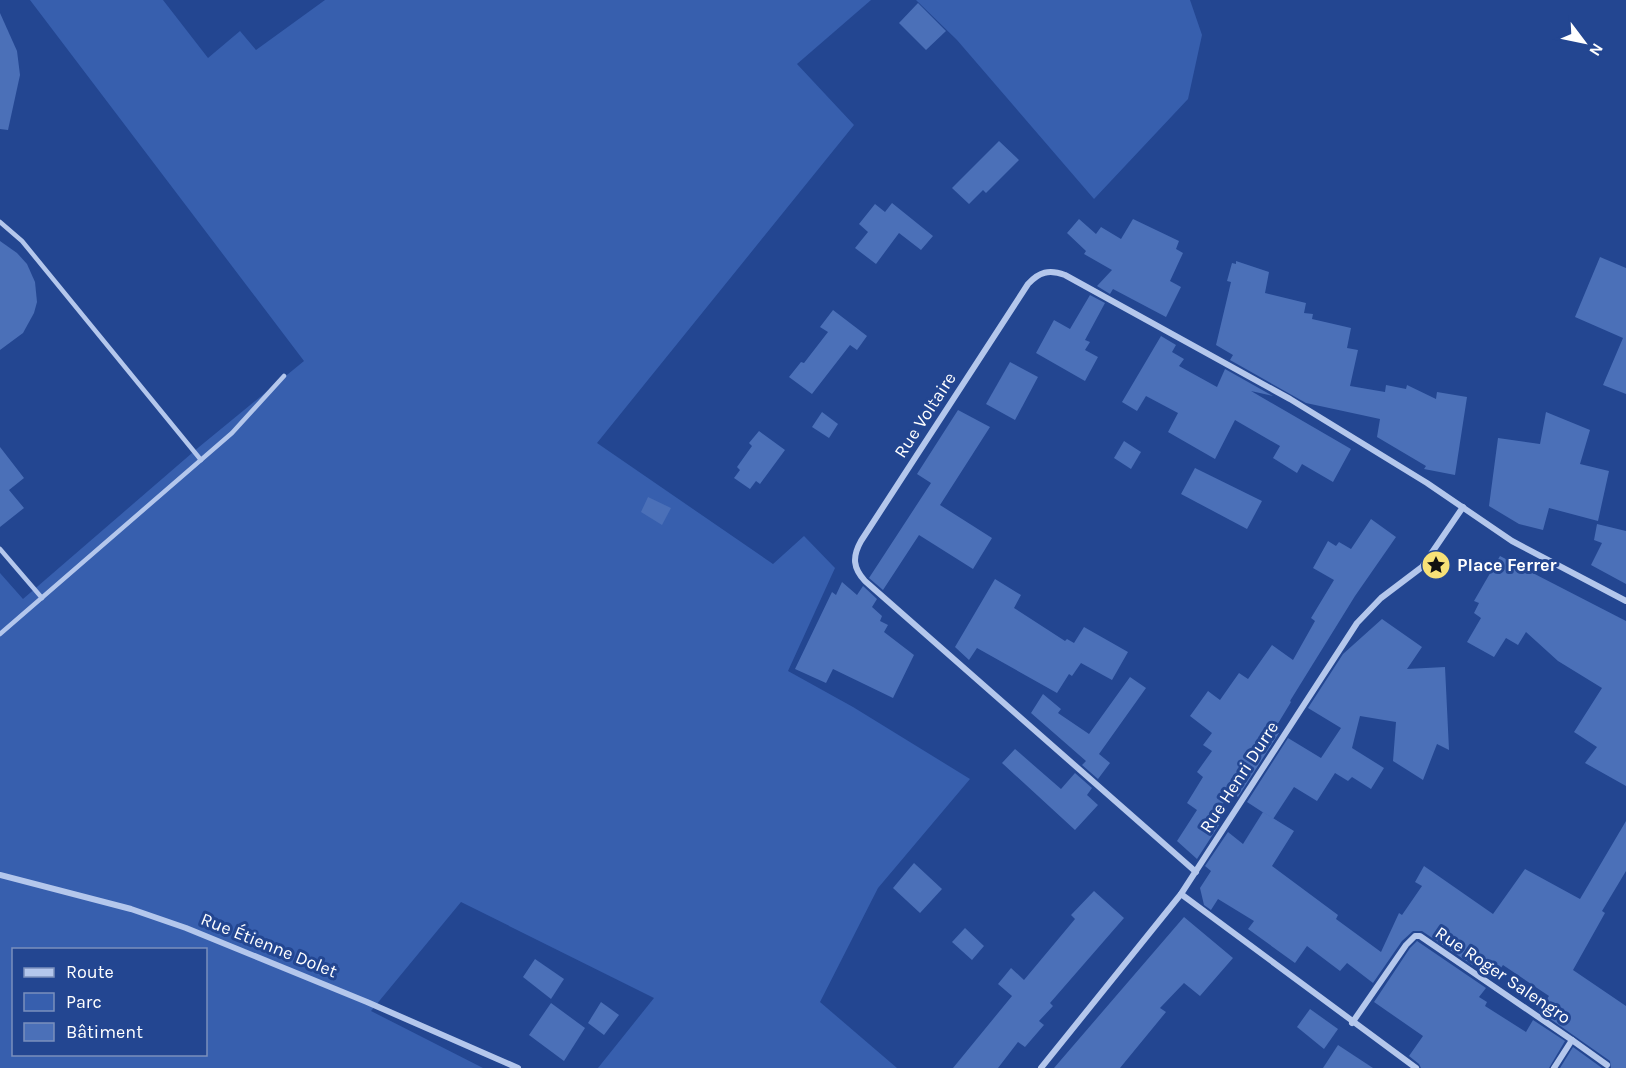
<svg xmlns="http://www.w3.org/2000/svg" width="1626" height="1068" viewBox="0 0 1626 1068" font-family="Karla,sans-serif">
<rect width="100%" height="100%" fill="#234691"/>
<!-- green -->
<g fill="#375fae" fill-rule="evenodd">
<path d="M30,0H163L208,58L240,31L256,50L325,0H871L797,64L854,125L597,443L773,564L804,536L835,568L788,671L853,707L970,779L878,888L820,1002L897,1068H598L654,998L461,902L371,1011L483,1068H0V573L23,599L199,447L304,361ZM14,950H206V1054H14Z"/>
<polygon points="916,0 1190,0 1202,35 1188,99 1094,199 957,40"/>
</g>
<!-- building -->
<g fill="#4b70b8">
<polygon points="918,3 946,31 926,50 899,23"/>
<polygon points="0,13 17,51 20,75 8,130 0,129"/>
<polygon points="999,141 1019,160 986,193 983,190 969,204 952,188"/>
<polygon points="892,203 933,236 921,250 899,233 876,264 855,248 868,232 859,224 875,204 885,212"/>
<polygon points="1079,219 1096,234 1101,227 1121,239 1133,219 1179,241 1176,249 1183,253 1170,281 1181,287 1166,317 1113,289 1110,294 1097,286 1112,270 1084,254 1086,251 1067,233"/>
<polygon points="0,241 17,253 27,264 35,282 37,302 34,313 23,333 0,350"/>
<polygon points="1600,257 1626,268 1626,394 1603,385 1623,338 1575,317"/>
<polygon points="1236,261 1269,272 1265,293 1306,303 1304,313 1313,314 1312,319 1351,328 1347,348 1358,350 1350,386 1385,392 1386,385 1406,389 1407,385 1436,399 1437,392 1467,397 1455,475 1424,469 1426,466 1377,437 1380,419 1306,403 1230,360 1233,355 1216,345 1231,282 1227,281 1232,263 1236,264"/>
<polygon points="1090,295 1105,303 1085,340 1090,342 1085,350 1098,357 1085,381 1036,353 1054,320 1070,329"/>
<polygon points="833,310 867,336 857,350 850,345 812,394 789,377 801,362 804,363 828,332 820,327"/>
<polygon points="1161,336 1176,345 1172,352 1184,359 1179,366 1217,387 1225,369 1273,396 1251,391 1351,449 1333,482 1302,464 1297,473 1273,458 1280,446 1235,420 1215,459 1168,432 1178,413 1146,396 1137,411 1122,402"/>
<polygon points="1010,362 1038,377 1015,420 986,404"/>
<polygon points="958,410 990,427 940,505 992,538 973,569 919,535 883,590 869,578 931,483 917,474"/>
<polygon points="822,412 838,424 829,438 812,427"/>
<polygon points="1546,412 1590,430 1580,464 1609,471 1598,521 1549,508 1543,530 1519,524 1489,506 1498,438 1540,444"/>
<polygon points="759,431 785,450 760,484 756,481 750,489 734,478 740,470 737,467 752,446 749,443"/>
<polygon points="1124,441 1141,452 1131,469 1114,458"/>
<polygon points="0,447 24,478 9,490 24,508 0,527"/>
<polygon points="1195,468 1262,501 1247,529 1181,494"/>
<polygon points="648,497 671,508 662,525 641,512"/>
<polygon points="1371,519 1396,537 1355,596 1290,701 1291,702 1274,730 1279,733 1238,797 1231,792 1212,820 1219,825 1197,859 1177,841 1197,810 1187,803 1203,777 1197,772 1212,751 1203,745 1212,733 1190,716 1208,691 1220,700 1239,673 1248,679 1272,645 1293,660 1315,621 1311,618 1334,580 1313,568 1328,541 1336,546 1339,542 1351,549"/>
<polygon points="1597,524 1626,531 1626,584 1591,565 1602,543 1594,540"/>
<polygon points="1500,556 1626,621 1626,786 1585,763 1597,747 1574,732 1602,688 1558,661 1526,632 1518,645 1506,638 1494,657 1467,642 1481,618 1474,613 1479,603 1474,601"/>
<polygon points="995,579 1021,595 1014,608 1065,641 1067,639 1074,643 1084,627 1128,652 1112,680 1081,663 1072,676 1069,674 1057,693 977,648 969,660 955,647"/>
<polygon points="842,582 857,595 863,586 877,599 872,607 882,616 880,621 888,625 884,632 914,655 893,698 833,669 826,683 795,669 832,592 836,595"/>
<polygon points="1382,619 1422,647 1407,669 1445,667 1449,750 1437,744 1423,780 1393,761 1396,722 1360,716 1352,748 1384,768 1371,789 1352,777 1348,781 1335,773 1317,801 1294,787 1273,819 1247,802 1288,738 1321,758 1341,728 1308,708 1343,654"/>
<polygon points="1130,677 1146,688 1099,754 1110,763 1098,779 1082,765 1086,761 1031,713 1043,694 1061,709 1058,713 1089,734"/>
<polygon points="1015,749 1061,789 1075,773 1092,788 1087,795 1098,805 1075,830 1002,763"/>
<polygon points="1263,812 1294,831 1272,866 1338,915 1336,919 1381,952 1399,913 1402,915 1422,886 1415,882 1424,866 1493,914 1525,869 1580,899 1626,821 1626,871 1602,911 1605,913 1573,970 1626,1006 1626,1068 1611,1068 1610,1061 1539,1011 1549,996 1503,965 1493,979 1422,931 1413,931 1402,941 1373,983 1347,963 1340,971 1307,946 1295,963 1248,929 1254,921 1218,899 1211,910 1204,905 1200,888 1211,871 1205,866 1228,832 1243,844"/>
<polygon points="914,863 942,889 920,913 893,888"/>
<polygon points="1094,891 1124,918 1050,1003 1053,1006 1039,1021 1044,1025 1025,1047 1018,1042 998,1068 953,1068 1012,996 998,984 1011,968 1024,980 1075,919 1071,915"/>
<polygon points="1184,917 1233,958 1200,996 1184,983 1160,1008 1166,1012 1120,1068 1054,1068"/>
<polygon points="965,928 984,946 972,960 952,942"/>
<polygon points="1417,941 1486,988 1479,997 1487,1002 1485,1006 1526,1032 1533,1020 1565,1041 1549,1068 1421,1068 1419,1064 1409,1056 1423,1036 1374,1002 1410,948"/>
<polygon points="535,959 564,979 551,999 523,977"/>
<polygon points="601,1002 619,1015 604,1035 588,1023"/>
<polygon points="551,1003 585,1028 564,1061 529,1035"/>
<polygon points="1310,1009 1338,1029 1324,1049 1297,1027"/>
<polygon points="1338,1045 1373,1068 1323,1068"/>
<polygon points="1573,1047 1602,1068 1560,1068"/>
</g>
<g fill="none" stroke-linecap="round" stroke-linejoin="round">
<!-- lane -->
<g stroke="#b4c7ec" stroke-width="4.5">
<polyline points="0,222 22,241 201,460"/>
<polyline points="0,549 42,598"/>
<polyline points="0,634 232,433 284,376"/>
</g>
<!-- street -->
<g stroke="#b4c7ec" stroke-width="6">
<path d="M1196,872L865,581C853,568 852,557 861,541L1028,284C1039,272 1049,269 1065,275L1290,399L1427,483L1512,541L1626,601"/>
<polyline points="0,875 131,909 186,928 367,1002 518,1068"/>
<polyline points="1181,894 1416,1068"/>
<polyline points="1352,1023 1406,945 1415,936 1420,936 1572,1040 1554,1068"/>
<polyline points="1572,1040 1607,1065"/>
<polyline points="1041,1068 1181,894 1357,623 1381,598 1422,567 1463,507"/>
</g>
</g>
<!-- icons -->
<defs>
<g id="sight-disc" transform="scale(1.5)"><circle r="9.5" fill="#f7e177" stroke="#234691"/><path d="M0-6L1.8-2.2L6-1.7L2.9 1.2L3.7 5.4L0 3.3L-3.7 5.4L-2.9 1.2L-6-1.7L-1.8-2.2Z" fill="#111"/></g>
</defs>
<g fill-rule="evenodd">
<use href="#sight-disc" x="1436" y="565"/>
</g>
<g text-anchor="middle" stroke-width="6" stroke-linejoin="round" paint-order="stroke">
<!-- street labels -->
<g font-size="18" fill="#fff" stroke="#234691">
<text transform="translate(925 415) rotate(-57)" y="6">Rue Voltaire</text>
<text transform="translate(1239 777) rotate(-57)" y="6">Rue Henri Durre</text>
<text transform="translate(269 945) rotate(22)" y="6">Rue Étienne Dolet</text>
<text transform="translate(1503 975) rotate(34)" y="6">Rue Roger Salengro</text>
</g>
<!-- poi labels -->
<g font-size="18" font-weight="bold" fill="#fff" stroke="#234691" text-anchor="start">
<text x="1457" y="571">Place Ferrer</text>
</g>
</g>
<!-- legend -->
<rect x="12" y="948" width="195" height="108" fill="#234691" stroke="#7b90bd" stroke-width="1.5"/>
<rect x="24" y="968" width="30" height="9" fill="#b4c7ec" stroke="#7b90bd" stroke-width="1.5"/>
<text x="66" y="978" font-size="18" fill="#ffffff">Route</text>
<rect x="24" y="993" width="30" height="18" fill="#375fae" stroke="#7b90bd" stroke-width="1.5"/>
<text x="66" y="1008" font-size="18" fill="#ffffff">Parc</text>
<rect x="24" y="1023" width="30" height="18" fill="#4b70b8" stroke="#7b90bd" stroke-width="1.5"/>
<text x="66" y="1038" font-size="18" fill="#ffffff">Bâtiment</text>
<!-- north arrow -->
<g transform="translate(1584 42) rotate(122)" stroke="#234691" stroke-width="4.5" paint-order="stroke">
<path d="M0-4.5L10 22L0 15L-10 22Z" fill="#ffffff"/>
<text y="-9" font-size="16" font-weight="bold" text-anchor="middle" fill="#ffffff">N</text>
</g>
</svg>
